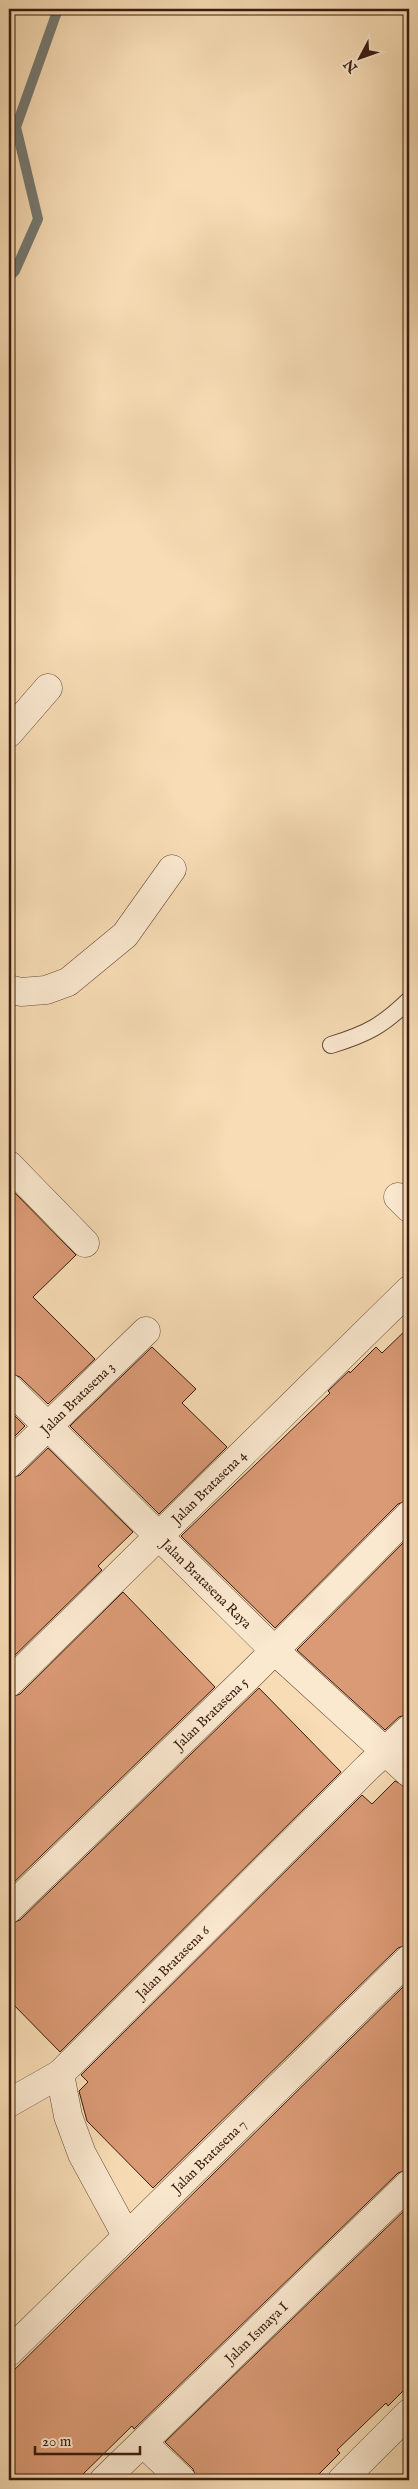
<svg xmlns="http://www.w3.org/2000/svg" width="418" height="2489" viewBox="0 0 418 2489" font-family="'IM FELL English',serif">
<rect width="100%" height="100%" fill="#f7dcb5"/>
<filter id="stains"><feTurbulence type="fractalNoise" baseFrequency=".004" numOctaves="4"/><feColorMatrix values="0 0 0 0 .2 0 0 0 0 .09 0 0 0 0 .02 0 0 0 .5 -.17"/></filter>
<radialGradient id="worn" r=".72"><stop offset=".6" stop-color="#630" stop-opacity="0"/><stop offset="1" stop-color="#630" stop-opacity=".3"/></radialGradient>
<g fill="none" stroke-linecap="round" stroke-linejoin="round">
<!-- stream -->
<polyline stroke="#767a73" stroke-width="10" points="9,277 15,271 38,219 16,127 58,9"/>
</g>
<!-- building -->
<g fill="#da9a75" stroke="#391b0f">
<polygon points="9,1187 76,1255 33,1297 95,1359 48,1404 20,1377 9,1373"/>
<polygon points="409,1327 409,1500 398,1504 275,1628 181,1536 330,1393 328,1391 349,1371 350,1373 376,1347 382,1353"/>
<polygon points="152,1347 196,1389 182,1403 227,1447 159,1514 70,1426"/>
<polygon points="9,1410 25,1426 9,1442"/>
<polygon points="48,1448 133,1532 98,1566 102,1570 9,1661 9,1479 20,1475"/>
<polygon points="409,1537 409,1714 399,1717 385,1730 297,1650"/>
<polygon points="123,1592 215,1687 9,1887 9,1698 20,1694"/>
<polygon points="259,1688 341,1772 60,2052 9,2000 9,1924 20,1920"/>
<polygon points="395,1781 409,1788 409,1944 398,1948 153,2188 87,2121 79,2091 88,2082 81,2075 362,1795 372,1804"/>
<polygon points="409,1981 409,2169 398,2173 134,2429 132,2426 77,2480 9,2480 9,2375"/>
<polygon points="409,2206 409,2385 388,2406 386,2403 337,2450 340,2453 313,2480 197,2480 193,2469 165,2442"/>
</g>
<g fill="none" stroke-linecap="round" stroke-linejoin="round">
<!-- service casing -->
<g stroke="#684b38" stroke-width="18">
<path id="service" d="M331,1045C367,1034 382,1026 409,1000"/>
</g>
<!-- minor casing -->
<g stroke="#684b38" stroke-width="29">
<g id="minor">
<polyline points="9,733 48,688"/>
<polyline points="9,989 21,992 46,990 68,982 125,935 172,869"/>
<polyline points="9,1165 85,1243"/>
<polyline points="398,1197 409,1208"/>
<path id="s1" d="M9,1388L274,1650L409,1773"/>
<path id="s2" d="M9,1464L146,1331"/>
<path id="s3" d="M9,1683L409,1290"/>
<path id="s4" d="M9,1909L254,1671L409,1515"/>
<polyline points="9,2103 60,2074"/>
<path id="s5" d="M126,2235L82,2154L68,2116L60,2074L368,1767L409,1729"/>
<path id="s6" d="M9,2352L409,1959"/>
<polyline points="143,2443 182,2480"/>
<path id="s7" d="M104,2480L409,2184"/>
<polyline points="342,2480 409,2413"/>
</g>
</g>
<!-- service -->
<use href="#service" stroke="#fae8cf" stroke-width="16"/>
<!-- minor -->
<use href="#minor" stroke="#fae8cf" stroke-width="28"/>
</g>
<g text-anchor="middle" stroke-width="4" stroke-linejoin="round" paint-order="stroke">
<!-- street labels -->
<g font-size="14" fill="#391b0f" stroke="#fae8cf">
<text dy="5" stroke="none"><textPath href="#s2" startOffset="95">Jalan Bratasena 3</textPath></text>
<text dy="5" stroke="none"><textPath href="#s3" startOffset="280">Jalan Bratasena 4</textPath></text>
<text dy="5" stroke="none"><textPath href="#s1" startOffset="278">Jalan Bratasena Raya</textPath></text>
<text dy="5" stroke="none"><textPath href="#s4" startOffset="281">Jalan Bratasena 5</textPath></text>
<text dy="5" stroke="none"><textPath href="#s5" startOffset="334">Jalan Bratasena 6</textPath></text>
<text dy="5" stroke="none"><textPath href="#s6" startOffset="280">Jalan Bratasena 7</textPath></text>
<text dy="5" stroke="none"><textPath href="#s7" startOffset="212">Jalan Ismaya I</textPath></text>
</g>
</g>
<!-- margin -->
<rect width="418" height="2489" fill="none" stroke="#f7dcb5" stroke-width="30"/>
<rect x="10" y="10" width="398" height="2469" fill="none" stroke="#391b0f" stroke-width="2.5"/>
<rect x="15" y="15" width="388" height="2459" fill="none" stroke="#391b0f"/>
<!-- north arrow -->
<g transform="translate(360 58) rotate(229)" stroke="#fae8cf" stroke-width="4" paint-order="stroke">
<path d="M0-4L9 19L0 12L-9 19Z" fill="#391b0f"/>
<text y="-8" font-size="14" font-weight="bold" text-anchor="middle" fill="#391b0f">N</text>
</g>
<!-- scale -->
<path d="M35 2446v8h105v-8" fill="none" stroke="#391b0f" stroke-width="2.5"/>
<text x="42" y="2446" font-size="15" fill="#391b0f" stroke="#fae8cf" stroke-width="4" paint-order="stroke">20 m</text>
<rect width="100%" height="100%" filter="url(#stains)"/>
<rect width="100%" height="100%" fill="url(#worn)"/>
</svg>
